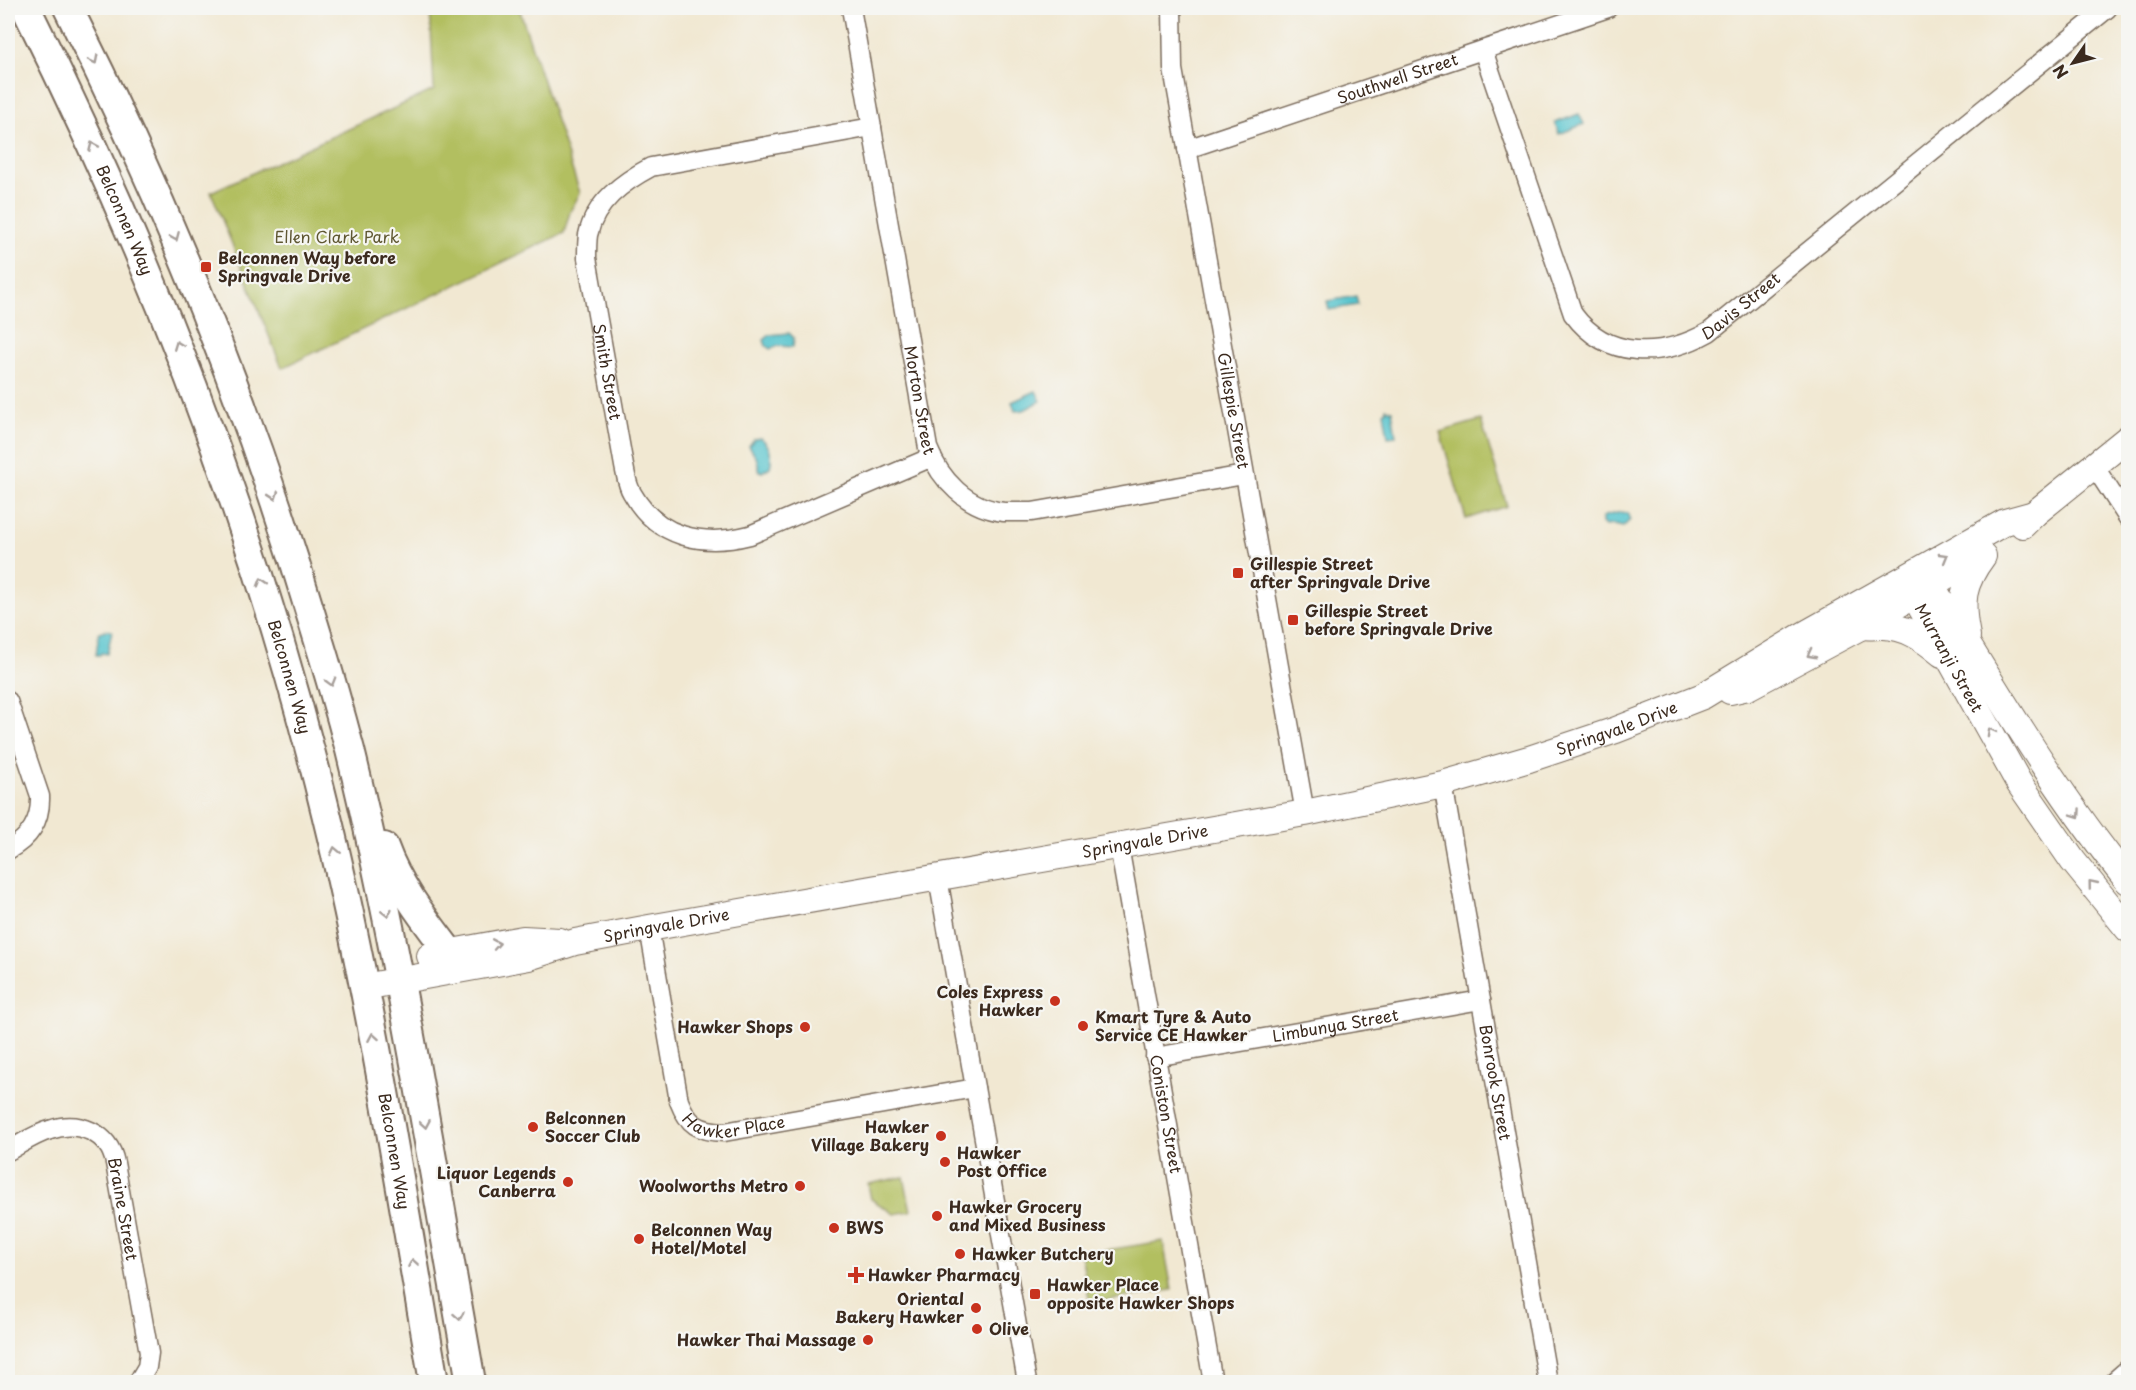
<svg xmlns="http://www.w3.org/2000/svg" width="2136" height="1390" viewBox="0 0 2136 1390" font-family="'Playpen Sans',sans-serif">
<rect width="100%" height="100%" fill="#f6f6f2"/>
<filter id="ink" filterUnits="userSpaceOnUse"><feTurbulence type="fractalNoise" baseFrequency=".0167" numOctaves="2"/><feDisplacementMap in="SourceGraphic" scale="12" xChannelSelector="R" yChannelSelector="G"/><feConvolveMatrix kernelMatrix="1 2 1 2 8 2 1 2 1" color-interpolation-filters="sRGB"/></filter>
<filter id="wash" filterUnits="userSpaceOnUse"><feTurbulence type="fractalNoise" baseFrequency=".008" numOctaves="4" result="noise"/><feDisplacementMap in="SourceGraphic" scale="24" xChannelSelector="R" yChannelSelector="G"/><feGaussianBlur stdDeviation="1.35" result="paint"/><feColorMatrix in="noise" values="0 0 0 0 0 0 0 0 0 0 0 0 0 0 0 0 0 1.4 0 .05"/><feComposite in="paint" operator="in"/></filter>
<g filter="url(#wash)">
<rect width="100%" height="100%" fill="#f1e8d2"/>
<!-- green -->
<g fill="#b2bf61" stroke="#767440" stroke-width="1.5">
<polygon points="430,8 519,8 580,193 570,212 564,233 282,368 211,192 434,90"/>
<polygon points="1481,420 1507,506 1466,519 1440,432"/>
<polygon points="904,1177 911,1211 894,1214 871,1199 868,1184"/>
<polygon points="1163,1241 1172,1290 1090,1303 1081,1254"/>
</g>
<!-- water -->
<g fill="#58c5ce" stroke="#4a7876" stroke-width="1.5">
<polygon points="1579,114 1584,124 1559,134 1555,123"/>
<polygon points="1356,296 1358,305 1329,310 1327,301"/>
<polygon points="789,333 794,338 793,347 777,346 770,349 766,346 764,340 770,335"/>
<polygon points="1036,391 1041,401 1024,410 1015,411 1012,402"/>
<polygon points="1386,408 1392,410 1396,436 1388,437 1384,412 1386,411"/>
<path d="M761,438C770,445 773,457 770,467L762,472L759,470L757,459L749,446L754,439Z"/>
<polygon points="1621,512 1627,513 1630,520 1623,527 1614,525 1605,526 1602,523 1602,518 1605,516"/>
<polygon points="106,630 112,631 107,654 101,653 100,655 96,655 99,632"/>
</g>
</g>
<g filter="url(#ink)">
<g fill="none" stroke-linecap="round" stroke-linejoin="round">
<!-- street casing -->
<g stroke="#7b6c5d" stroke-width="21">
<g id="street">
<path id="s1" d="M851,8L928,448C940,480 967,508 1004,512C1013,512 1023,512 1032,512L1244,475"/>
<path id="s2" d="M1172,8L1173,69L1305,813"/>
<path id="s3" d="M1483,50L1573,314C1607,360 1662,358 1709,332L2108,8"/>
<path id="s4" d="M872,127L651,167C623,182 595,202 588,235C587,242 587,251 587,258L624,466C626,475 627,485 632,493C657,538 703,547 750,535L932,457"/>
<path id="s5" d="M1187,149L1608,8"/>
<polyline points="2094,466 2128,518"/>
<path d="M8,701L40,796C41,821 30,838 8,850"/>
<path id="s6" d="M1443,784L1548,1382"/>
<path id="s7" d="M1119,846L1213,1382"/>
<polyline points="938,878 1027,1382"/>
<path id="s8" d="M649,928L679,1101C688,1125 699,1131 724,1132L975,1088"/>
<path id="s9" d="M1155,1057L1481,1000"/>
<path id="s10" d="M8,1151C21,1144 35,1134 50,1130C78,1120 109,1132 115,1163L149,1353L147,1367L138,1382"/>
<polyline points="2113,1382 2128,1369"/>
</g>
</g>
<!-- secondary casing -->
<g stroke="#7b6c5d" stroke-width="28">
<g id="secondary">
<polyline points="2023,525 2034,514 2128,438"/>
<path d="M1918,578L1931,585C1994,686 2053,789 2128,881"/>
<path id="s11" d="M1913,580L1914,595L2019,783L2073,861L2128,929"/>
<path d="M1862,626C1869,627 1875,626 1882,626C1906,626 1924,639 1942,654"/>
<path d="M1967,636C1960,602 1962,584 1983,556"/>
<polyline points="1730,691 1748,687 1862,626 1971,561"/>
<polyline points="430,956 523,939 560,941"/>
<path id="s12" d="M364,987L529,957L575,942L649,928L1305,813L1443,784L1529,759L1616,730L1703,696L1800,637L2005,522L2034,514"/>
</g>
</g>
<!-- primary casing -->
<g stroke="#7b6c5d" stroke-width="32">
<g id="primary">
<path id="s13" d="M26,8C155,266 258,533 326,813C372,1001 401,1192 434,1382"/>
<path d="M68,8C168,206 251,412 314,625C327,667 339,708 350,750C401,959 433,1171 471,1382"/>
<path d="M384,847C398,886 425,920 450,953"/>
</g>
</g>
<!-- street -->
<use href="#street" stroke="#fff" stroke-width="18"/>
<!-- secondary -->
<use href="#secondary" stroke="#fff" stroke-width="26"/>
<!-- primary -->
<use href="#primary" stroke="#fff" stroke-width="28"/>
</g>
<!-- one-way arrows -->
<defs><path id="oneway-chevron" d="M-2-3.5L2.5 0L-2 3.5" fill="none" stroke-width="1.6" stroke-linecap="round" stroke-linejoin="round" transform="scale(1.5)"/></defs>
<g stroke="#a79f9a">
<use href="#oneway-chevron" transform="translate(94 60) rotate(63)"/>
<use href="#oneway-chevron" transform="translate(93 146) rotate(-114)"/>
<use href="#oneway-chevron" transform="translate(175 237) rotate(67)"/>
<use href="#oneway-chevron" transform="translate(178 345) rotate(-111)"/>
<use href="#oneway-chevron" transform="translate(274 496) rotate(71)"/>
<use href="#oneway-chevron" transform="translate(1944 557) rotate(-30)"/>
<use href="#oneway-chevron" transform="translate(262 582) rotate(-107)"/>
<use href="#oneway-chevron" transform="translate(1811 654) rotate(152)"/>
<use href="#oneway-chevron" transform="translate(331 682) rotate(74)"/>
<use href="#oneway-chevron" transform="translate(1991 732) rotate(-119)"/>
<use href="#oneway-chevron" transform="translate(2077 814) rotate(55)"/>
<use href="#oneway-chevron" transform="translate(335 851) rotate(-102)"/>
<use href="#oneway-chevron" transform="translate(2092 884) rotate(-129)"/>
<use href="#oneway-chevron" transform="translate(387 913) rotate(77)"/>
<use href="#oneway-chevron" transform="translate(496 944) rotate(-10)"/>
<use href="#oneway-chevron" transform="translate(373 1037) rotate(-100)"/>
<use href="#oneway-chevron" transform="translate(425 1124) rotate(80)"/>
<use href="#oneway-chevron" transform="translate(413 1263) rotate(-100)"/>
<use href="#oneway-chevron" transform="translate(459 1316) rotate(80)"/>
</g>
</g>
<!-- markers -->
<g fill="#c8321e" stroke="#f6f6f2" stroke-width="2">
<rect x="200" y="261" width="12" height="12" rx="3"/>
<rect x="1232" y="567" width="12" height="12" rx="3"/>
<rect x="1287" y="614" width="12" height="12" rx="3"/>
<circle cx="1055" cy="1001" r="6"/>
<circle cx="1083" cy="1026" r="6"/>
<circle cx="805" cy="1027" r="6"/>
<circle cx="533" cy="1127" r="6"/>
<circle cx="941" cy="1136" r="6"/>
<circle cx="945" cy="1162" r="6"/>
<circle cx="568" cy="1182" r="6"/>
<circle cx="800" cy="1186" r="6"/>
<circle cx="937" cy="1216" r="6"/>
<circle cx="834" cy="1228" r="6"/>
<circle cx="639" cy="1239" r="6"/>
<circle cx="960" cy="1254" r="6"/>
<path d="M853 1266h6v6h6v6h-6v6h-6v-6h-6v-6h6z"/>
<rect x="1029" y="1288" width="12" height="12" rx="3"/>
<circle cx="976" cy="1308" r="6"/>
<circle cx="977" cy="1329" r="6"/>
<circle cx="868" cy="1340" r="6"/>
</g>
<g text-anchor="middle" stroke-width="4.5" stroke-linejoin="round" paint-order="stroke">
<!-- street labels -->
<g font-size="16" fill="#3b2a1e" stroke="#f6f6f2">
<text dy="6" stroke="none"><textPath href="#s5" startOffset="222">Southwell Street</textPath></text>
<text dy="6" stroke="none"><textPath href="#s13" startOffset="234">Belconnen Way</textPath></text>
<text dy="6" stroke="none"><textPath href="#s3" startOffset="471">Davis Street</textPath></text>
<text dy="6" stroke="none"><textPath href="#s4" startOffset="459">Smith Street</textPath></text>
<text dy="6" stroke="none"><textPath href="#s1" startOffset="398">Morton Street</textPath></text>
<text dy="6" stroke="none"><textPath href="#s2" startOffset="408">Gillespie Street</textPath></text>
<text dy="6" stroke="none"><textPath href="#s11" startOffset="87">Murranji Street</textPath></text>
<text dy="6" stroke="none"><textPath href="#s13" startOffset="720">Belconnen Way</textPath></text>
<text dy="6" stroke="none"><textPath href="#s12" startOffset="1281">Springvale Drive</textPath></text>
<text dy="6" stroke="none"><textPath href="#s12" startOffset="795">Springvale Drive</textPath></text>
<text dy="6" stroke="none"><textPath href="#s12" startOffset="309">Springvale Drive</textPath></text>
<text dy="6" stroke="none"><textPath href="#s9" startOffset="183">Limbunya Street</textPath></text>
<text dy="6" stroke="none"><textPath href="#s6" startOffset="303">Bonrook Street</textPath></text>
<text dy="6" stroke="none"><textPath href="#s7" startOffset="272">Coniston Street</textPath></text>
<text dy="6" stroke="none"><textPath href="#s8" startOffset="244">Hawker Place</textPath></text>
<text dy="6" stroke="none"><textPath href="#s13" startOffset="1206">Belconnen Way</textPath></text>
<text dy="6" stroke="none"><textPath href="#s10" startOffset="177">Braine Street</textPath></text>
</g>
<!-- park labels -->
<g font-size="16" fill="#5f5732" stroke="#f6f6f2">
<text x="337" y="243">Ellen Clark Park</text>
</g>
<!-- poi labels -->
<g font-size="16" font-weight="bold" fill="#3b2a1e" stroke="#f6f6f2" text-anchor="start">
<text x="218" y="264">Belconnen Way before<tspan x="218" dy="18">Springvale Drive</tspan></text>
<text x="1250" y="570">Gillespie Street<tspan x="1250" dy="18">after Springvale Drive</tspan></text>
<text x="1305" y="617">Gillespie Street<tspan x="1305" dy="18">before Springvale Drive</tspan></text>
<text x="1043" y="998" text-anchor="end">Coles Express<tspan x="1043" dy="18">Hawker</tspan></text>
<text x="1095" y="1023">Kmart Tyre &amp; Auto<tspan x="1095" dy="18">Service CE Hawker</tspan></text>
<text x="793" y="1033" text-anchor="end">Hawker Shops</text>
<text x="545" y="1124">Belconnen<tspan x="545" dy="18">Soccer Club</tspan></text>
<text x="929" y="1133" text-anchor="end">Hawker<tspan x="929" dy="18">Village Bakery</tspan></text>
<text x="957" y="1159">Hawker<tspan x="957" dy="18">Post Office</tspan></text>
<text x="556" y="1179" text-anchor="end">Liquor Legends<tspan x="556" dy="18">Canberra</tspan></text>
<text x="788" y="1192" text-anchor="end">Woolworths Metro</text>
<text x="949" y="1213">Hawker Grocery<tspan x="949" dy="18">and Mixed Business</tspan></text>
<text x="846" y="1234">BWS</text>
<text x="651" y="1236">Belconnen Way<tspan x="651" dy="18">Hotel/Motel</tspan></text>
<text x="972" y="1260">Hawker Butchery</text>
<text x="868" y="1281">Hawker Pharmacy</text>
<text x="1047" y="1291">Hawker Place<tspan x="1047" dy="18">opposite Hawker Shops</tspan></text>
<text x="964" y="1305" text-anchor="end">Oriental<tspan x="964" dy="18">Bakery Hawker</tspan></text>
<text x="989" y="1335">Olive</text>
<text x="856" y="1346" text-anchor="end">Hawker Thai Massage</text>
</g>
</g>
<!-- margin -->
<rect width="2136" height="1390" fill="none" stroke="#f6f6f2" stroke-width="30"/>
<!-- north arrow -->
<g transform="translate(2073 63) rotate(235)" stroke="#f6f6f2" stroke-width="4.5" paint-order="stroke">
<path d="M0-4.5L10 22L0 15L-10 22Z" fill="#3b2a1e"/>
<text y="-9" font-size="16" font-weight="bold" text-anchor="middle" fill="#3b2a1e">N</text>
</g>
</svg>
